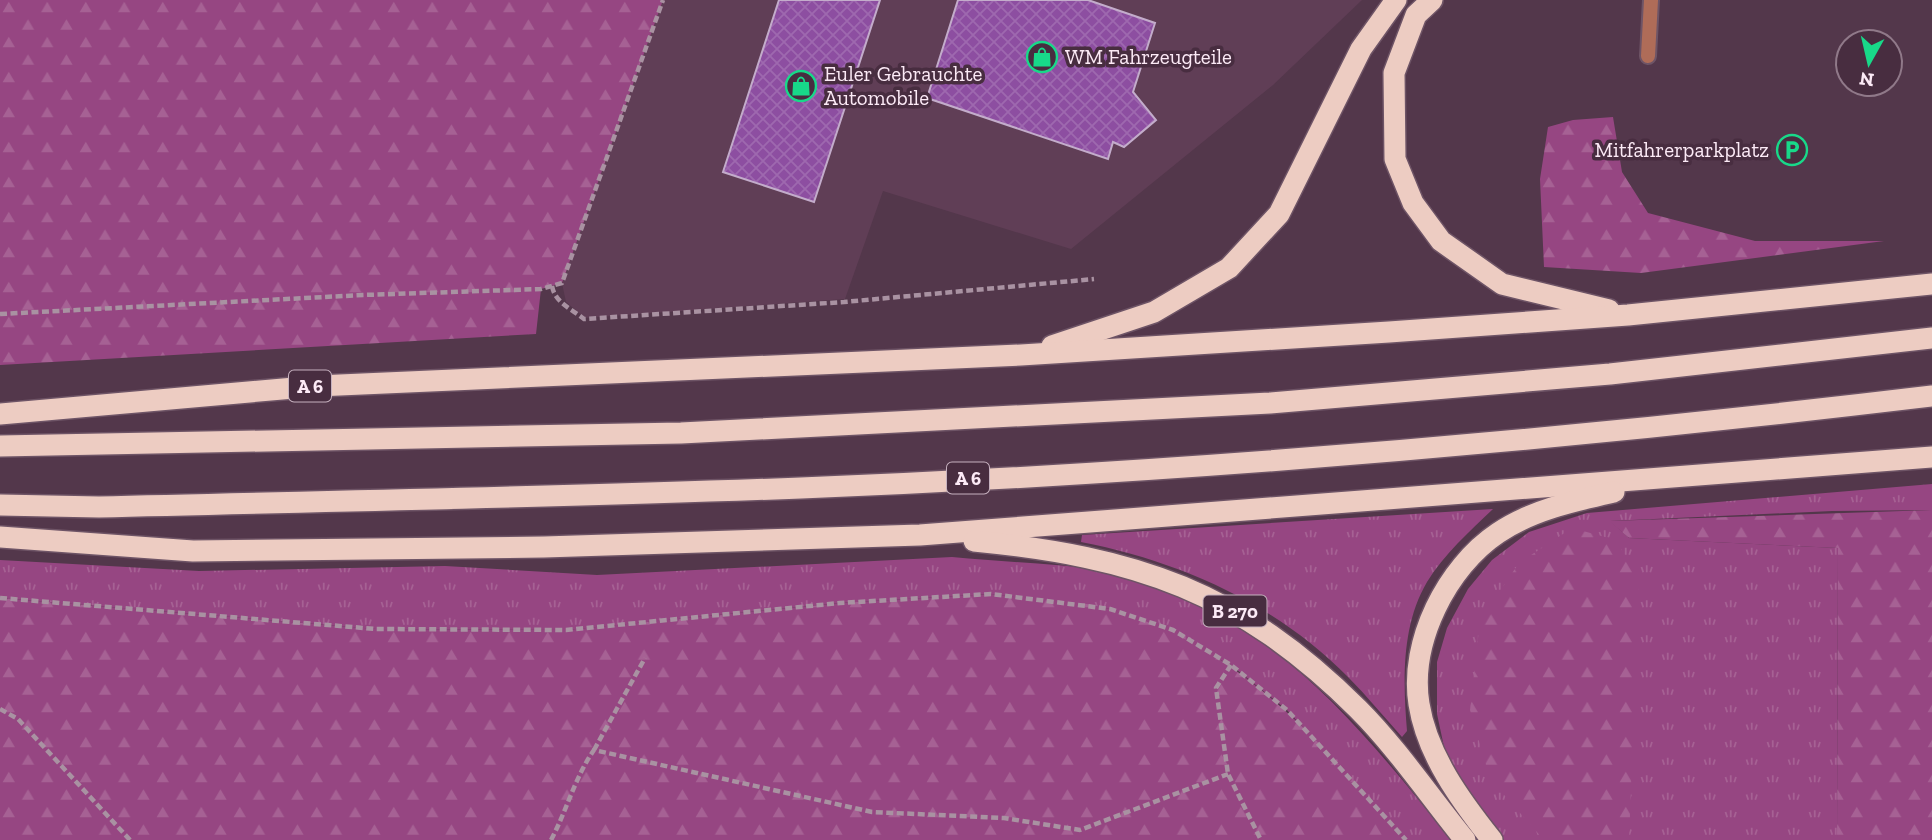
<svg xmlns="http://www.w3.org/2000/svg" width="1932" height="840" viewBox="0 0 1932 840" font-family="'Zilla Slab',serif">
<defs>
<pattern id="grass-tufts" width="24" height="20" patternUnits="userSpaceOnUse" patternTransform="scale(1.75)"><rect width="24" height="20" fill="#964682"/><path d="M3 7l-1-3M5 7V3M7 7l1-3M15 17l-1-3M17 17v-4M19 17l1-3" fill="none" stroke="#a66194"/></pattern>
<pattern id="forest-firs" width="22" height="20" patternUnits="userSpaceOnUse" patternTransform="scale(1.75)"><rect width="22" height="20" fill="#964682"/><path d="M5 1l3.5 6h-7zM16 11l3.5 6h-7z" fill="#a66194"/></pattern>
<pattern id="building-cross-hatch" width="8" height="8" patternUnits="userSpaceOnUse" patternTransform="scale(1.75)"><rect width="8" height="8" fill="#8d4ea1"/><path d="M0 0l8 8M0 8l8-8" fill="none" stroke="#9e68af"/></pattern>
</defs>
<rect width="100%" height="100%" fill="#53374b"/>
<!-- built -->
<polygon fill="#603e56" points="663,0 1362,0 1273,85 1071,249 883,191 845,299 585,318 566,302 562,283"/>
<!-- grass -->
<g fill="url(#grass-tufts)">
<polygon points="1932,484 1932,510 1832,511 1610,521 1629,538 1838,548 1837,840 1499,840 1446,756 1437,714 1437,662 1447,628 1468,589 1492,560 1529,532 1587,513"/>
<path d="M1493,509C1470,531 1444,554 1427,582C1401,626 1403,682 1407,731L1402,737C1384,717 1367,696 1348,677C1277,604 1179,561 1081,542L1082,535Z"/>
<path d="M952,557C1001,562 1052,563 1101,570C1114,573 1128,579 1142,583C1281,625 1363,731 1451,840H1406L1287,710L1231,665L1110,609L991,594L840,603L566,630L376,629L0,598V560L199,571L445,566L597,575Z"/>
</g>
<!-- forest -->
<g fill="url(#forest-firs)">
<polygon points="0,0 663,0 562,283 541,289 536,334 0,365"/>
<polygon points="1613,117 1622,172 1648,213 1755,241 1884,241 1641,273 1544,267 1540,179 1548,127 1573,120"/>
<polygon points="1932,510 1932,840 1837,840 1838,548 1629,538 1609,521"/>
<polygon points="1572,528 1616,540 1639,580 1629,840 1544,840 1490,779 1470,710 1480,620 1519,563"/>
<path d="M991,594C1030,599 1075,599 1113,610C1244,649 1319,741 1406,840H0V598L376,629L566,630L840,603Z"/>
</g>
<!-- building -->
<g fill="url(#building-cross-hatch)" stroke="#c3accb" stroke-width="2">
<polygon points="779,0 880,0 814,202 723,172"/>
<polygon points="958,0 1088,0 1155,23 1133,92 1156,120 1124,147 1113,142 1108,159 927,98"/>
</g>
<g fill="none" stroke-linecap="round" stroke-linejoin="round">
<!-- lane casing -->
<g stroke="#6e5466" stroke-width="18">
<polyline id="lane" points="1648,56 1651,0"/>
</g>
<!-- highway casing -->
<g stroke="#6e5466" stroke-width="24">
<g id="highway">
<polyline points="1432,0 1416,15 1394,73 1395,159 1413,203 1441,241 1502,284 1609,310"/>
<polyline points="1052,346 1154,312 1229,268 1279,214 1361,49 1396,0"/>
<polyline points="0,414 317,386 1021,355 1389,332 1628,315 1932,284"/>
<polyline points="0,446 681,433 1270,403 1610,374 1932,338"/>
<path d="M0,505L99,507C333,501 567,497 801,488C1179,473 1556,441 1932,396"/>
<polyline points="0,537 193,551 544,547 920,535 1932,457"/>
<path d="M974,541C1137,557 1239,591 1358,709C1397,748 1430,797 1465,840"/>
<path d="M1492,840C1461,801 1427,755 1419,704C1409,642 1447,567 1498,533C1532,510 1574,501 1614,492"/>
</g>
</g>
<!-- path -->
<g stroke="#a992a2" stroke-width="4.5" stroke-dasharray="7 3.5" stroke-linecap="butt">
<path d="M552,286C555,303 572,309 584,319L844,302L1094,279"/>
<polyline points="0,314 363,295 541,289 562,283 663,0"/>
<polyline points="0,598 376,629 566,630 840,603 991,594 1110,609 1173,630 1231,665 1287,710 1406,840"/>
<polyline points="1231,665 1216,688 1228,774 1261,840"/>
<polyline points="0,709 18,719 130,840"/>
<polyline points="594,750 645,658"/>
<path d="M551,840C567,810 575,777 594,750L872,812L1004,818L1080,830L1228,774"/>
</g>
<!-- lane -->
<use href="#lane" stroke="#af6c58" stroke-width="14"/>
<!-- highway -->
<use href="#highway" stroke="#edccc2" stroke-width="21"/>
</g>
<!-- icons -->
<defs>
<g id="shop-ring" transform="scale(1.575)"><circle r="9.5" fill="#482d40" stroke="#18d989" stroke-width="1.5"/><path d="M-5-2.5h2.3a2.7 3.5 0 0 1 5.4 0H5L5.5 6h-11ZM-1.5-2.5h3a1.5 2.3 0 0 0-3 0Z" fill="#18d989"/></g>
<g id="parking-ring" transform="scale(1.575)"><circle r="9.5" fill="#482d40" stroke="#18d989" stroke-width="1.5"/><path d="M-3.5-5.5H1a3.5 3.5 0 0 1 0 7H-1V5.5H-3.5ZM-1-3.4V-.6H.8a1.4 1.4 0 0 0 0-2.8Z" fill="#18d989"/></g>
</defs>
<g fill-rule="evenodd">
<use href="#shop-ring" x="1042" y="57"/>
<use href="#shop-ring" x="801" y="86"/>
<use href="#parking-ring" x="1792" y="150"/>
</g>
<g text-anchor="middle" stroke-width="7" stroke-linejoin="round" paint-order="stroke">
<!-- shield labels -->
<g fill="#482d40" stroke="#c6b1bf" stroke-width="2">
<rect x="289" y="370.5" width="42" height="31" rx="5"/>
<rect x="947" y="462.5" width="42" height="31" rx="5"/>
<rect x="1203.5" y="595.5" width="63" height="31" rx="5"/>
</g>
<g font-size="19" font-weight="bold" fill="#fceaf6">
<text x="310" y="393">A 6</text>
<text x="968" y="485">A 6</text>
<text x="1235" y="618">B 270</text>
</g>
<!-- poi labels -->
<g font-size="21" fill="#fceaf6" stroke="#482d40" text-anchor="start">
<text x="1065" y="64">WM Fahrzeugteile</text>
<text x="824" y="81">Euler Gebrauchte<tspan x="824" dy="24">Automobile</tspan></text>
<text x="1769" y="157" text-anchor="end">Mitfahrerparkplatz</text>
</g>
</g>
<!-- north arrow -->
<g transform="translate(1869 63) rotate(188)"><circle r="33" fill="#482d40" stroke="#907989" stroke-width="2"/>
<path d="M0-5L12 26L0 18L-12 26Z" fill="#18d989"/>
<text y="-10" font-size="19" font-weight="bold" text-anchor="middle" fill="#fceaf6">N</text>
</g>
</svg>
